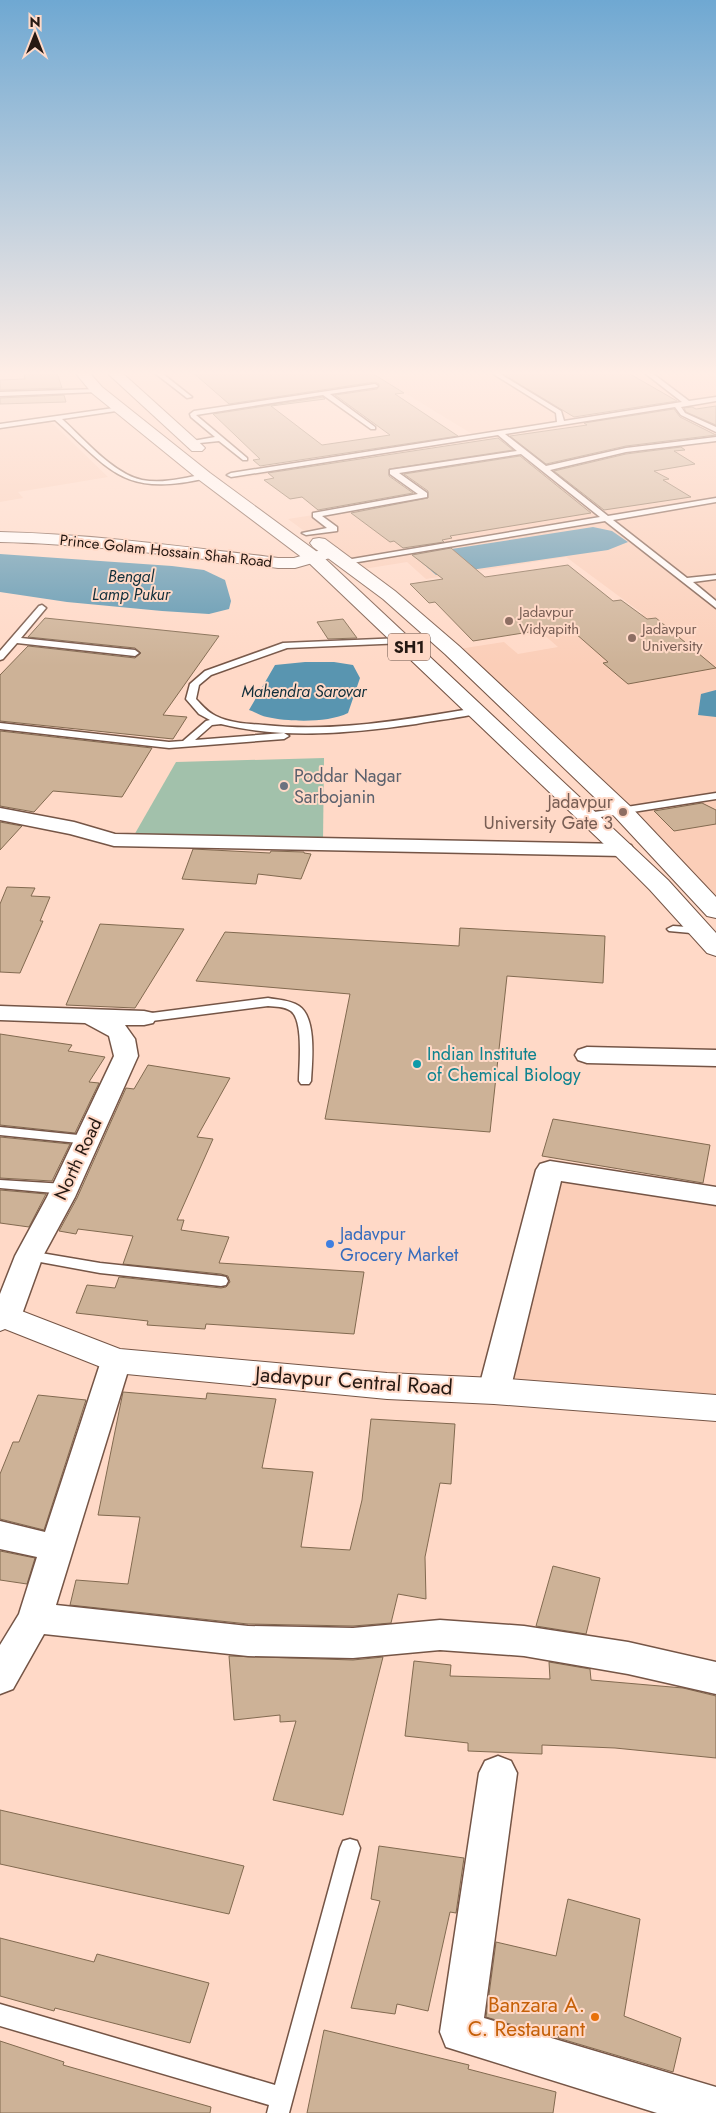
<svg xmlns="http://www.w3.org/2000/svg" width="716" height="2113" viewBox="0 0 716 2113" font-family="Jost,sans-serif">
<rect width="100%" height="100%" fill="#ffd9c7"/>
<!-- built -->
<g fill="#fbceb8">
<polygon points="448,370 716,370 716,899 452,650 504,642 518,654 558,647 542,633 568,629 566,627 643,614 566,557 426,579 407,562 357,570 288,519 428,497 374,458 236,479 227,472 472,434 382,379"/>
<polygon points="50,421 108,477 18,492 23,498 0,502 0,428"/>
<polygon points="554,1175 716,1201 716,1395 505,1385"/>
</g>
<!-- green -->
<polygon fill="#a2c1ab" points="324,758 323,842 133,837 176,762"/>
<!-- water -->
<g fill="#5995b0">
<polygon points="593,527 612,531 628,542 608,550 436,575 413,555"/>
<polygon points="0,554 172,566 204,570 225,580 231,601 229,609 209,614 162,611 67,602 0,592"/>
<path d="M305,662H334L353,665L360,678L348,713C328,723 289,722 267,717C261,716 255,712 249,710L275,665Z"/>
<polygon points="716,690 716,717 698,715 701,694"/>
</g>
<!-- building -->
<g fill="#cdb297" stroke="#826a50">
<polygon points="23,370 56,370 62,388 0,390 0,380 25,379"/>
<polygon points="190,370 367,370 404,393 395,394 458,436 260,466 253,460 260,459 213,414 323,397 325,399 271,406 322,445 390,435 335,395 377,389 379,384 375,382 229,404"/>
<polygon points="496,370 623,370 677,401 574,417"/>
<polygon points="64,395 66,402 0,404 0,398"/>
<polygon points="716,406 716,425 686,412 684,408 692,407 696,409"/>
<polygon points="674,409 680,417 716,435 626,446 546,464 510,436 587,425 584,423"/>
<polygon points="498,438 513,450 389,469 389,476 413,493 318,510 302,497 290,499 264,480 274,478 268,473"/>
<polygon points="681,447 685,450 674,451 695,464 654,471 669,479 663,480 691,497 604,510 554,471 626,454"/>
<polygon points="520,456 591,513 450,536 452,538 442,540 444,542 403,548 394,541 390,542 351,513 428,498 428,491 404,474"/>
<polygon points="451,548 485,577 568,565 613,601 621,600 647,619 656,618 716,668 628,684 603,663 608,662 567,626 473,641 435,602 429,603 410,584 443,579 412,555"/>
<polygon points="45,618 219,636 163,715 187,717 173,739 0,721 0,675 28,646 135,658 141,653 135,648 28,637"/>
<polygon points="343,619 357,638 328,639 317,622"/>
<polygon points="0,731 152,748 122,797 53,791 34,812 0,806"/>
<polygon points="702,803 716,810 716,824 674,831 654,811"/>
<polygon points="0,822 22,826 0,850"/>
<polygon points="193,849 270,853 271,851 304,852 304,853 311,854 301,879 258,874 256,884 182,879"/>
<polygon points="7,887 35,888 31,896 50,897 40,921 43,921 20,973 0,972 0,904"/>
<polygon points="100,924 184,929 135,1008 66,1005"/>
<polygon points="460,928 605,936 603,983 507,976 490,1132 325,1119 350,994 196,981 225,932 459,946"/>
<polygon points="0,1034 72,1045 68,1051 105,1057 89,1082 99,1083 75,1133 0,1125"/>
<polygon points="148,1065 230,1078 197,1137 213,1139 177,1220 184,1220 181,1230 229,1237 219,1263 364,1272 354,1334 206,1324 205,1329 147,1325 148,1321 76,1313 87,1285 115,1288 119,1277 221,1288 226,1287 230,1282 228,1276 221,1274 123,1264 133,1236 78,1229 76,1234 59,1231 77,1198 126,1088 134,1089"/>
<polygon points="553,1119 710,1145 703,1183 542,1156"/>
<polygon points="0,1137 70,1144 52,1181 0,1178"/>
<polygon points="0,1190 46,1194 29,1227 0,1223"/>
<polygon points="123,1392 206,1399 207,1393 276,1399 262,1468 313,1472 301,1547 350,1550 362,1500 371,1419 455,1424 451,1484 440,1483 425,1557 426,1599 398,1594 391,1623 353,1626 248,1624 70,1605 76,1580 128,1584 140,1517 98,1515"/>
<polygon points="38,1395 86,1400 44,1530 0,1519 0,1474 13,1442 19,1442"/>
<polygon points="0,1551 35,1558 27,1584 0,1580"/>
<polygon points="553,1566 600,1578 586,1634 536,1626"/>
<polygon points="229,1656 353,1660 383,1657 343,1815 273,1800 296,1721 280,1722 280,1715 234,1720"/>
<polygon points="414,1661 451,1665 450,1676 550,1679 549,1662 590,1669 591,1680 683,1688 716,1696 716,1758 615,1748 542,1745 542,1754 468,1751 468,1743 405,1736"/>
<polygon points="0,1810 244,1866 229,1914 0,1864"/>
<polygon points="379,1846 464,1858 456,1913 450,1912 428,2011 397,2004 395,2014 351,2008 380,1901 371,1899"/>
<polygon points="568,1899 640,1919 624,2016 681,2038 673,2072 558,2038 559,2035 540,2033 486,2017 496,1942 556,1956"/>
<polygon points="0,1938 94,1962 97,1954 209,1983 190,2043 55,2008 54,2011 0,1996"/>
<polygon points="324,2030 469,2065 468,2069 556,2092 553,2113 307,2113"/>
<polygon points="0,2041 64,2062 63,2065 211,2107 210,2113 0,2113"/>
</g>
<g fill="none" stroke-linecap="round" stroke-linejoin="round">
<!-- service casing -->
<g stroke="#755546" stroke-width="3">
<g id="service">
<polygon points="151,370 158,370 192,397 187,398"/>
<polygon points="641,370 648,370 689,401 716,397 716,401 681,407 685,413 716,427 716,432 681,415 675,407 505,434 546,466 626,448 716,437 716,441 626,452 550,470 608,516 716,498 716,502 613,520 687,578 716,575 716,579 693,582 716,601 716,608 605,521 346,564 342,562 346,560 600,517 521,454 399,473 427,493 427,497 322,516 337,527 337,531 306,535 302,533 327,528 313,517 313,513 418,494 390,474 390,470 517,451 498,435 231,477 227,475 231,473 557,422 556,413 495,375 494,374 497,372 561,411 564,421 682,402"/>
<polygon points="375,384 378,386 377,387 330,394 375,427 375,429 371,429 323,395 196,415 247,458 247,460 243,460 219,441 190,444 187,442 215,437 191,417 190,414 194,411"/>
<polygon points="99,389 100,390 97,392 0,396 0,392"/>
<path d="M121,407L124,409L123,410L62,419C83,438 113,474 142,480C163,484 184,478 204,474L208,476L207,478C123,497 113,472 55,420L0,428V424Z"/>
<polygon points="42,605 46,608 21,638 135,650 139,653 135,656 17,643 3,659 0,660 0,651 39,606"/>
<path d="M402,638L406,641L405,643L287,648L211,675L199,685L196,699C202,705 207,712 216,716C230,723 248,724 264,725C336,733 407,719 477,708L482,711L480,713C459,718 437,720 416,724C352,733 285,740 221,724L212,725L195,740L284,733L289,736L284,739L169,748L0,729V723L169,742L183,741L206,721L210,720L199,714L186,699L190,684L205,671L283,643Z"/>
<polygon points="716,793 716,799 588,819 583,816 588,813"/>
<polygon points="673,926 702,928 708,931 702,934 669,931 667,929"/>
<path d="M268,998C278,1000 290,1000 299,1006C317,1018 312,1062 311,1081L309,1084H301L299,1081C299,1066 304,1021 291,1011C284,1006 276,1007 268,1006L144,1022L138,1018L144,1014Z"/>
<polygon points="0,1127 88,1136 95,1140 88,1144 0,1135"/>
<polygon points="0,1180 65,1184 70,1186 72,1189 70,1192 65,1194 0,1188"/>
<polygon points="29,1251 100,1263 221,1276 226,1277 228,1281 226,1285 221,1286 100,1273 24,1259 22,1256 24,1253"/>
<polygon points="350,1839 357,1841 360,1848 289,2113 267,2113 269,2105 0,2026 0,2004 275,2085 340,1848 343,1841"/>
</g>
</g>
<!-- minor casing -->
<g stroke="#755546" stroke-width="3">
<g id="minor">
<polygon points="0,808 74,822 115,834 623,844 631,845 634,850 631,855 623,856 114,846 70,834 0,820"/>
<polygon points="0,1006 144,1011 153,1013 156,1018 153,1023 144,1025 125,1025 135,1039 138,1056 75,1197 43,1256 21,1317 17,1325 6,1328 0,1326 0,1294 15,1256 47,1197 114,1056 109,1036 85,1023 0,1020"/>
<polygon points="587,1047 716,1050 716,1066 587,1063 578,1060 575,1055 578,1050"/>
<polygon points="550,1161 716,1187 716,1205 561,1181 510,1391 505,1399 494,1403 483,1399 478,1391 536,1170 540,1164"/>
<polygon points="116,1350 127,1353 131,1361 56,1605 248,1626 353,1628 440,1620 524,1626 628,1642 716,1662 716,1694 628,1674 524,1656 440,1650 353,1658 248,1656 44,1634 13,1689 0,1694 0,1645 19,1614 37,1557 0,1549 0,1521 45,1532 101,1361 105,1353"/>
<polygon points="498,1756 511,1761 517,1773 484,2018 716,2087 716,2113 657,2113 446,2047 440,2032 479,1773 485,1761"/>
</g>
</g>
<!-- tertiary casing -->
<g stroke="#755546" stroke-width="2">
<g id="tertiary">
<path d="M0,532C93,534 185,547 278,558H294L331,547L337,548L340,552L337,556L295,568H278C186,557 93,544 0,542Z"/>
<polygon points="6,1305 120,1349 387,1373 494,1378 716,1395 716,1421 494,1404 387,1399 116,1373 5,1329 0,1331 0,1307"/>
</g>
</g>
<!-- primary casing -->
<g stroke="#755546" stroke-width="2">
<g id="primary">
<polygon points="73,370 87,370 102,387 210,473 320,554 668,880 716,933 716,956 707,953 650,890 607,847 308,562 198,479 92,393"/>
<polygon points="104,370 119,370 202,445 205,448 202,451 192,451"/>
<polygon points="319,538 325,539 395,591 459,646 631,807 716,897 716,918 707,916 615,817 445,654 383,599 313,547 310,543 313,539"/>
</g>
</g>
<!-- service -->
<use href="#service" fill="#fff" fill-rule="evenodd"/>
<!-- minor -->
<use href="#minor" fill="#fff" fill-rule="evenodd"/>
<!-- tertiary -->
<use href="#tertiary" fill="#fff" fill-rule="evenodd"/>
<!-- primary -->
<use href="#primary" fill="#fff" fill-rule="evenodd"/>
</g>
<!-- sky -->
<linearGradient id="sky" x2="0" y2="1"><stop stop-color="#6fa8d2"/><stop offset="0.56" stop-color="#ffeee6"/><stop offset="1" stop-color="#ffeee6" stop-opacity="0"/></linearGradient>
<rect width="716" height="666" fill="url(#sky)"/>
<!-- markers -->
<g fill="#8d6e63" stroke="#ffd9c7" stroke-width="2">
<circle cx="509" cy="621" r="5"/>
<circle cx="632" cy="638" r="5"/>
<circle cx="623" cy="812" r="5"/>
</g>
<circle fill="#6b7280" stroke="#ffd9c7" stroke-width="2" cx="284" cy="786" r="5"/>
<circle fill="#0f9aa8" stroke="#ffd9c7" stroke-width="2" cx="417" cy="1064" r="5"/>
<circle fill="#3f7fe0" stroke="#ffd9c7" stroke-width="2" cx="330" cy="1244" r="5"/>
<circle fill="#e8710a" stroke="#ffd9c7" stroke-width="2" cx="595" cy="2017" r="5"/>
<g text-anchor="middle" stroke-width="4" stroke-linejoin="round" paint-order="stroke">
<!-- far-street labels -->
<g font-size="15" fill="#251812" stroke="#ffd9c7">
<text transform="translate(166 551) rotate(6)" y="5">Prince Golam Hossain Shah Road</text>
</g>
<!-- far-education labels -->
<g font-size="15" fill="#785e54" stroke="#ffd9c7" text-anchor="start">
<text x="519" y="617">Jadavpur<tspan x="519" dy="17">Vidyapith</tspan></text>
<text x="642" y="634">Jadavpur<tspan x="642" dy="17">University</tspan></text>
</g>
<!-- far-water labels -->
<g font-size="16" font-style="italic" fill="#102e3a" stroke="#ffd9c7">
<text x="131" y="582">Bengal<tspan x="131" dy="18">Lamp Pukur</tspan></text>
<text x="304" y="697">Mahendra Sarovar</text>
</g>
<!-- shield labels -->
<rect fill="#ffd9c7" stroke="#665248" stroke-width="1" x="388" y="633.5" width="42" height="27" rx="4"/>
<g font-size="16" font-weight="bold" fill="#251812">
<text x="409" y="653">SH1</text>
</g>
<!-- worship labels -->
<g font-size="18" fill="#5b616d" stroke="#ffd9c7" text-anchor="start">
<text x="294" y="782">Poddar Nagar<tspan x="294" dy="21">Sarbojanin</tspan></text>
</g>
<!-- education labels -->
<g font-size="18" fill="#785e54" stroke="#ffd9c7" text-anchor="end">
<text x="613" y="808">Jadavpur<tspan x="613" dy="21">University Gate 3</tspan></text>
</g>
<!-- culture labels -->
<g font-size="18" fill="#0d838f" stroke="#ffd9c7" text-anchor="start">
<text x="427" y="1060">Indian Institute<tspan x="427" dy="21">of Chemical Biology</tspan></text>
</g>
<!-- street labels -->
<g font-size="18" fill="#251812" stroke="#ffd9c7">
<text transform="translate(78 1159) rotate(-65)" y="6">North Road</text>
</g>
<!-- shop labels -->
<g font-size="18" fill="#366cbe" stroke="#ffd9c7" text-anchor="start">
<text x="340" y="1240">Jadavpur<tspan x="340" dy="21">Grocery Market</tspan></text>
</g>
<!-- near-street labels -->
<g font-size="21" fill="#251812" stroke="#ffd9c7">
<text transform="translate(354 1381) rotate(4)" y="7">Jadavpur Central Road</text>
</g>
<!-- near-food labels -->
<g font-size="21" fill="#c56008" stroke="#ffd9c7" text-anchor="end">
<text x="585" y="2012">Banzara A.<tspan x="585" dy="24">C. Restaurant</tspan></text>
</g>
</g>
<!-- north arrow -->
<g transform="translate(35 35)" stroke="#ffd9c7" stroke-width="4" paint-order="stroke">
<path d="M0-4L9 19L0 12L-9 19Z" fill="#251812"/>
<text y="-8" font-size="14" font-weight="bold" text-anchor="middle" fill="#251812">N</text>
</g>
</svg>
